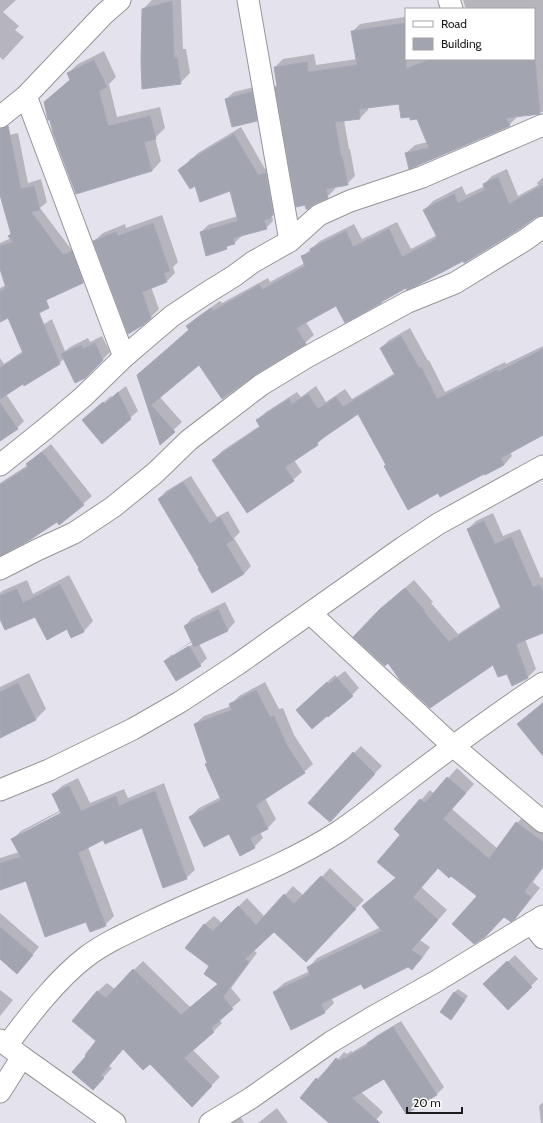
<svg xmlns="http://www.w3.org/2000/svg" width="543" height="1123" viewBox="0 0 543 1123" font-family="Cabin,sans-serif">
<rect width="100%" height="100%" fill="#e4e3ed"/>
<!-- shadow -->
<g fill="#0003" fill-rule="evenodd">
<polygon points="0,0 16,0 3,12 19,26 15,30 24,37 3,60 0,57"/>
<polygon points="152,0 181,0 183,49 186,49 190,73 180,83 143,9"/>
<polygon points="463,0 543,0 543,112 516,115 517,117 509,125 409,167 406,153 415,145 428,142 418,118 411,116 400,103 368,107 368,110 360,118 344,120 349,149 350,149 355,176 347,184 335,186 335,189 327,197 278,86 275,67 283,59 314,54 316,65 357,59 352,32 360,24 404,17 406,16 406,59 534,59 534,9 466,9"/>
<polygon points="104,51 116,77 109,84 117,117 160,107 165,128 155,138 161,161 152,171 45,102 71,79 68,73 78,64"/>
<polygon points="258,86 264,113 256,120 226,99 234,92"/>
<polygon points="241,127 265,169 273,167 277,210 272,216 273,221 266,228 242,236 234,243 231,244 226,248 201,232 208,225 238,216 231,190 195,184 179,170 198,153"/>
<polygon points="18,133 28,183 41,179 47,202 40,208 71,249 79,245 90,275 83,282 0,321 0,288 6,285 0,266 0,243 11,238 12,234 0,192 0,137"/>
<polygon points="507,169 518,196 538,185 537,183 543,177 543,214 536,216 464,259 406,287 336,304 306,322 314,335 305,343 199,363 159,396 182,422 160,443 138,376 189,329 188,326 196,318 220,301 222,303 268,278 270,282 305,263 302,257 320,241 354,224 362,239 397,222 411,249 437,235 424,210 433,201 462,186 466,195 485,186 484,184 492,176"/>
<polygon points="162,215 178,262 173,267 175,273 167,281 151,287 159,309 150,318 94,241 103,233 125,224 126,228"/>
<polygon points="52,319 65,351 70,347 88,338 90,342 102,336 110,352 84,378 64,358 60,363 25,385 23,383 6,394 24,421 17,428 0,440 0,358 4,364 23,351 27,335"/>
<polygon points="410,328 428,361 429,360 445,392 505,362 506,364 543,346 543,434 510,452 512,456 504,465 485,474 485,473 438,492 387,464 358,413 326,436 317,444 294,460 302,472 293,480 213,460 222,451 261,425 258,420 266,412 297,392 301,397 316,386 326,402 345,389 352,399 395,373 381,348 389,340"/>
<polygon points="126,386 138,411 130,418 91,413 111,396 112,397"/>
<polygon points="51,444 92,496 83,504 59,523 57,520 0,554 0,483 28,465 36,456"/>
<polygon points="191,476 217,517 228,511 240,532 234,538 251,566 244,574 200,567 159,499 166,491"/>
<polygon points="493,513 503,536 520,529 541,578 543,577 543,632 525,639 536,669 528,677 508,673 494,664 381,610 390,601 414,580 433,602 431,603 458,634 501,606 468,529 476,521"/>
<polygon points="69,575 93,621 84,631 72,637 67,628 36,616 0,617 0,593 2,591 27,580 33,594"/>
<path d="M225,602L235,622L228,630L199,644L207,658L200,665L165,661L172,654L192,641L185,626L192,618ZM192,642L193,644L172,657V654Z"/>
<polygon points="345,671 359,688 352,695 304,703 335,675 337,677"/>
<polygon points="29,673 46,709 35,720 0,737 0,687"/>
<polygon points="265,682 279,709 283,708 294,735 313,764 304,772 265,798 276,819 268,828 260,832 263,838 254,847 229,833 190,817 199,808 221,797 195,724 204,716 231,706 231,705 239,696"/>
<polygon points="543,702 543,745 518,724"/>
<polygon points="361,746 382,766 337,813 354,753"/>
<polygon points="457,768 474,784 452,809 498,849 517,823 526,814 543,826 543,868 533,882 540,888 524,908 514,918 479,896 451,875 439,867 421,887 447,910 420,940 430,947 421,960 412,969 408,966 361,983 331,997 334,1003 325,1012 291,1028 274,992 284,983 310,971 308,968 317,958 381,927 373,897 396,877 402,835 395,829 430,790 434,794"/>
<path d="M78,778L90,803L124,789L128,798L164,783L195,870L186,878L142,827L104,839L88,847L114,916L105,925L87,921L26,880L0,889V858L19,852L13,839L21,831L61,810L53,794L62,786ZM65,809L66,811L21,835V833Z"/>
<polygon points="330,868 364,900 314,951 274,931 253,950 257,953 231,988 241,1000 219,1019 222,1023 213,1032 192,1049 220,1077 192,1105 150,1063 124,1048 109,1066 112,1068 93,1089 98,1041 73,1021 98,991 107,983 115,989 143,961 190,1007 218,984 211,966 187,948 205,924 214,916 222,923 247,898 265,917 293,886 304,896"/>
<polygon points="0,913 39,947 24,965 0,957"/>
<polygon points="515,955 538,979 508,1009 485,984"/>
<polygon points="458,989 468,996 455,1015 454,993"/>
<polygon points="0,990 13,1000 0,1016"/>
<polygon points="401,1021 444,1087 437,1094 406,1113 384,1078 361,1092 383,1112 373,1123 331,1123 301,1098 317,1079 324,1072 326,1073 344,1052 347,1054 351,1051 352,1052 371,1041 376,1036"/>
<polygon points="543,1102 543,1123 541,1123 539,1106"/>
<polygon points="277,1108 288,1123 258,1123"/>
<polygon points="240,1116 244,1123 230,1123"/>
</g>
<!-- building -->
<g fill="#a2a4af" stroke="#a6a9be">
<polygon points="172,1 174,58 177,58 181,84 142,89 141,61 142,9"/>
<polygon points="406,23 406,69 431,59 535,59 540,114 506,118 510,126 409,169 405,153 429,148 417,119 410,120 410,117 401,118 399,104 359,109 360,119 335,122 341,157 342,156 348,185 326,189 328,198 314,204 308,209 306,209 305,205 296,207 275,87 277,86 274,67 307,62 308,72 357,65 351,31"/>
<polygon points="94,60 107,87 99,91 108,126 150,116 156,139 144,142 152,171 76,194 53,133 50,120 48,120 44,102 70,80 67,73"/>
<polygon points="251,92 252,92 257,121 232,127 225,99"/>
<polygon points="8,126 21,189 34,186 40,210 31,212 63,255 72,251 83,283 46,300 49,308 39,313 60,364 24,386 23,384 0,399 0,368 23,353 8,318 0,322 0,291 6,288 0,269 0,246 13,242 8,236 11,234 0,195 0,129"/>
<polygon points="234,134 258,175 266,173 273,215 270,216 271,218 264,220 267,229 233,238 235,244 226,246 227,249 206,256 200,232 238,221 230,191 200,202 195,186 190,189 178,170 190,161 190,160"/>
<polygon points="498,177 509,204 543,185 543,215 536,217 518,230 464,263 463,261 418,285 407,290 406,288 381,302 381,303 345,323 336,306 296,328 306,344 255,375 222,399 199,365 151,405 175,432 160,445 137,375 189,330 186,326 211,308 213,311 259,285 262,290 305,266 301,256 311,252 310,249 346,231 353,247 389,229 402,257 436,239 435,238 437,237 423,210 454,194 458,203 485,190 483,184"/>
<polygon points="153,223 170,271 164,273 167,282 142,292 151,318 143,325 128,334 93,241 116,232 118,236"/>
<polygon points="401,336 419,368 421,367 437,399 497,370 498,372 543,349 543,435 501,458 504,465 485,475 484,474 440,497 438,493 408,510 384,466 386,465 358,414 317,442 318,445 285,467 294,481 247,513 212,460 260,427 256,420 289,399 292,404 308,394 318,409 336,397 343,407 395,375 380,348"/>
<polygon points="95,343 103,360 85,378 75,383 61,354 81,345 83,349"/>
<polygon points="118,392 131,419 102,444 82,420 103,402 105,404"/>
<polygon points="0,403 18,429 0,441"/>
<polygon points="42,452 84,505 59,525 57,522 28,541 0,556 0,485 28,467 26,464"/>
<polygon points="183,482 210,524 220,517 233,540 226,544 244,574 212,593 198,569 199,568 158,499"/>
<polygon points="484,521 495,544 511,537 533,587 540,585 543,594 543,633 516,644 528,678 512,686 507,674 498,677 493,665 430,708 400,680 388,663 385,666 353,637 380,609 405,588 425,611 424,612 449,642 501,608 467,529"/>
<polygon points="60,584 84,632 71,638 67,629 47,640 35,617 5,630 0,619 0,596 17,589 23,603"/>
<polygon points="218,609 228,631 194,647 184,626"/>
<polygon points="189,646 201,666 176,681 164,661"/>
<polygon points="337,678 353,696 328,717 327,716 312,729 296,710 327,682 329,684"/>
<polygon points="18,683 36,720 0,738 0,692"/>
<polygon points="256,690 270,717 274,716 286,744 305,773 256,805 268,829 250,838 255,848 240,856 229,834 204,847 189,817 221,800 205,764 207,763 194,724 232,710 229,704"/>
<polygon points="543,703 543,756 517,724"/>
<polygon points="353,752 375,774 330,822 308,803"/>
<polygon points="447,777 466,793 443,819 489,859 516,822 543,842 543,866 524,892 531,897 515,919 511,922 504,917 485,937 474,944 452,924 477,896 451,876 449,878 438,868 413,897 438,920 411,950 422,957 412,970 408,967 364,989 361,984 321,1004 325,1013 291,1030 273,992 310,975 307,967 382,931 362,906 396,878 377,862 400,835 394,829 420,799 425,803"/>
<polygon points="69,786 81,811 116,796 119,806 155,791 187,879 163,888 142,828 105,844 103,840 78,853 106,926 90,932 86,922 45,937 26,881 0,890 0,863 21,857 11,839 61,813 52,794"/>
<polygon points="321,876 356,909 306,962 274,932 245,959 249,962 223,997 233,1009 211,1028 214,1032 184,1058 212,1086 192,1107 150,1064 143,1070 123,1049 101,1075 104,1078 93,1090 72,1072 86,1056 85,1055 96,1041 72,1021 97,991 106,998 133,969 181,1015 218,984 204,974 209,966 185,948 204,924 213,931 238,906 256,925 284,894 294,904"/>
<polygon points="0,927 33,955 17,974 0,959"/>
<polygon points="507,961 532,987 508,1010 483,984"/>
<polygon points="454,992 465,1000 451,1020 440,1012"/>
<polygon points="393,1027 437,1095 406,1114 384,1079 352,1098 380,1123 329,1123 300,1098 316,1078 318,1080 336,1058 340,1061 343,1058 344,1059 368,1045 367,1043"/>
</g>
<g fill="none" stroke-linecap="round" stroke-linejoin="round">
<!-- minor casing -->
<g stroke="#969696" stroke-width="23">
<g id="minor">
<polyline points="248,0 290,241"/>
<polyline points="449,0 452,9"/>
<polyline points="26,96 124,357"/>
<polyline points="0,117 26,96 104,14 120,0"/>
<polyline points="0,465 45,429 83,397 124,357 172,316 205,294 234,276 253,262 290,241 319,215 350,201 422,177 543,125"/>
<polyline points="0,569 37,550 74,533 113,507 155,473 189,440 261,385 307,357 408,302 455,283 525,240 543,227"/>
<polyline points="310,613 453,746 543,822"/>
<polyline points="0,790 49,770 133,729 180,702 238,664 402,548 438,524 543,466"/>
<polyline points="531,923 543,938"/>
<polyline points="0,1040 22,1057 115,1123"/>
<path d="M7,1045C29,1016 56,980 86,957C106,942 129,932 152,921C214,891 280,869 338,832C359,818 379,802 399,787C446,751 493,716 543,683"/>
<polyline points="0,1092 22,1057"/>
<polyline points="210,1123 251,1098 331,1042 371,1018 435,982 543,916"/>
</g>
</g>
<!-- minor -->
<use href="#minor" stroke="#fff" stroke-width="21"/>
</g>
<!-- legend -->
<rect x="405" y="8" width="130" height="52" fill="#ffffff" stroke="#a4a4a4"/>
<rect x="413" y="21" width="20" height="6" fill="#ffffff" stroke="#a4a4a4"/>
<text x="441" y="28" font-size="12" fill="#1c1c1c">Road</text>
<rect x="413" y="38" width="20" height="12" fill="#a2a4af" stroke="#a4a4a4"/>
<text x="441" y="48" font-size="12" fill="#1c1c1c">Building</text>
<!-- scale -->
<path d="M407 1107v6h55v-6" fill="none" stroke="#1c1c1c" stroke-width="2"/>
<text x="413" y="1107" font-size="12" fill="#1c1c1c" stroke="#ffffff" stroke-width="3" paint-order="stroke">20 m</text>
</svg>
